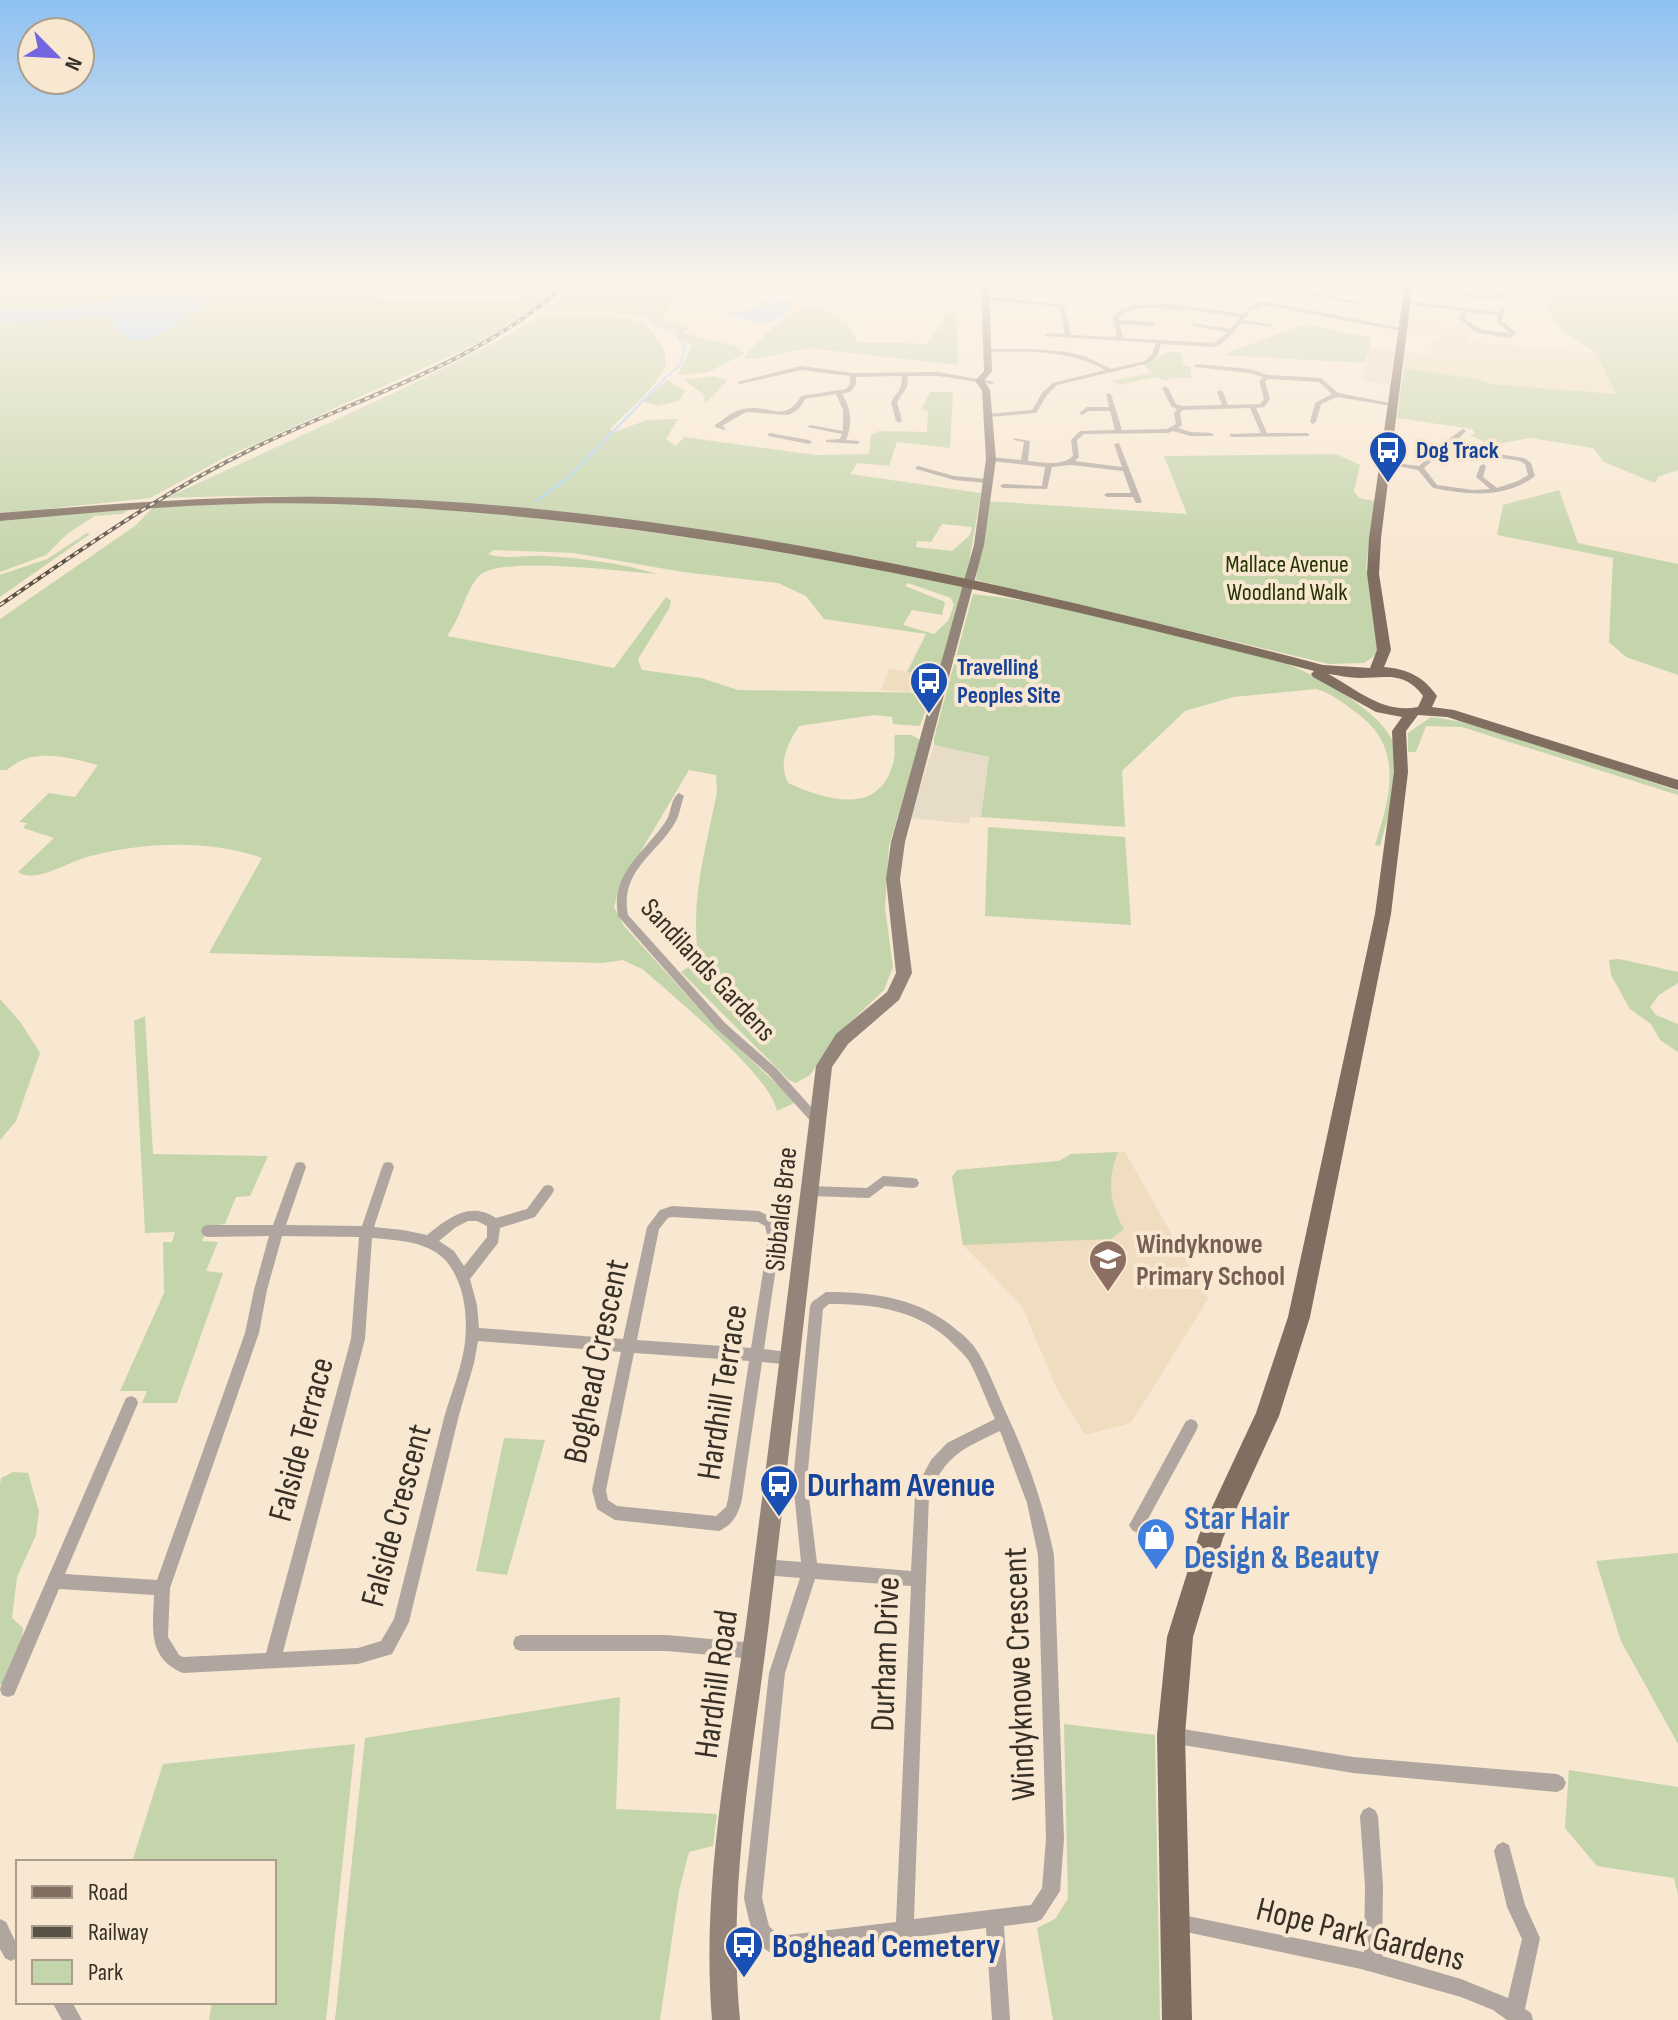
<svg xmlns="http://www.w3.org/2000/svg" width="1678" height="2020" viewBox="0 0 1678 2020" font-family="'Sofia Sans Condensed',sans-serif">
<rect width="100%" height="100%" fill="#f8e7d1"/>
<!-- commercial -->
<g fill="#e6dcc7">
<polygon points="1370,347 1395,351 1389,384 1363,381"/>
<polygon points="934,745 989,757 981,817 970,818 969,824 910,818"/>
</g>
<!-- built -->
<g fill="#f0dcbe">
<polygon points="1409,323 1469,328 1470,342 1596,353 1616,394 1489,384 1478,379 1404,368 1406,352 1430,355 1432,338 1444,338 1443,334 1408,330"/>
<polygon points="889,669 938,676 932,693 881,690"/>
<polygon points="1125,1152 1208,1299 1131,1423 1085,1435 1056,1387 1022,1306 963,1245 952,1177 957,1170 1059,1161 1071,1154"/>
</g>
<!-- green -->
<g fill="#c4d4ab" fill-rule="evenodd">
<polygon points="0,283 370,283 371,293 383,299 518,301 537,283 561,283 540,304 481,342 222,459 150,498 0,514"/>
<polygon points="577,283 695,283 695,289 665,309 665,320 688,328 683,333 738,347 744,354 708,372 678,375 692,345 676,336 679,332 655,325 646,318 617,313 617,309 605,313 545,311"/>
<polygon points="1546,283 1656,283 1678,286 1678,470 1658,477 1655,483 1604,462 1593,448 1530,438 1492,445 1471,436 1475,433 1472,429 1397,418 1404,368 1478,379 1490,384 1616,394 1596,353 1564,333 1546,309"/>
<path d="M818,307L847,322L858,342L927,344L941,325L945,313H956L958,365L807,348L756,359L744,358C760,338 790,307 818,307Z"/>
<path d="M543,314L610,316L645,322C653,334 666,346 666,361C666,379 623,415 610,429L614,432L647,420L678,419L666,439L676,446L684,437L816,455L869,454L871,435L879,431L927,432L928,411L921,409L930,392H953L950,448L897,442L889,466L858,463L850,474L981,493L966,579C698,538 439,486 166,498L400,390L498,341ZM942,524L972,527L970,535L952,551L916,547L917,541L931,542Z"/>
<polygon points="1305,324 1372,338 1365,363 1222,355"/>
<polygon points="1168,352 1182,353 1183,366 1190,366 1192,378 1170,378 1166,381 1156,377 1119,385 1111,381 1152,373 1144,365"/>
<polygon points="713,376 728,380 705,404 703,394 684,380"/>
<polygon points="668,380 685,391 679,401 657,406 642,401"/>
<polygon points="1336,454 1360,465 1354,491 1359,498 1375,501 1366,567 1378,653 1364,663 1329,664 976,580 985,501 1187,514 1164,456"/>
<polygon points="1559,490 1578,543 1678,564 1678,675 1626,657 1609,642 1613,558 1497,535 1503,505"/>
<path d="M200,501C260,502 321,500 382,504C577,517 771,548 963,585L938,676L907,672L926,634L824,619L806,596L778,583L683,572L574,553L493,550L488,554C505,560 526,555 544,556C581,558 622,563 657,574C624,572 499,555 479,576C466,589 461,618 447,636L614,668L666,597L671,601L669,609L638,659L642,670L701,678L738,690L932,693L920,726L893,724L892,717L874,715L799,726C787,745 778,762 788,783C828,801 882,817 894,759C896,751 893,743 895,735H912L920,740L889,846L885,908L893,967L884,990L840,1032L810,1075L796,1083L789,1080L681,972L699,960C689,903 706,848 717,792L716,775L689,770L619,888L614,907L624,926L712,1023L796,1102L777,1111C769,1073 675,999 644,970L623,960L603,963L209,953L262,858C210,839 141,842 87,857C68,862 35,884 18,872L54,838L23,828L27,823L19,822L49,793L75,797L98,765C66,757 32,747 7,770H0V619L135,526L155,505ZM908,583L951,598L954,605L948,621L934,634L903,625L912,610L942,615L945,602L905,586Z"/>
<polygon points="137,506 122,514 95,516 68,533 46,555 0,572 0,521"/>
<polygon points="87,533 90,534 0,597 0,575 47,559"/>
<path d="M973,594C1050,602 1126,621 1200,641C1229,648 1261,653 1288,664C1318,677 1383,712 1394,744C1403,768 1387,821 1380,846L1375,845C1391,794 1405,746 1354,711C1342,702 1331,693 1316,689L1233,697L1185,711L1122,771L1125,827L981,817L989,757L934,745V738Z"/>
<polygon points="1431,717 1476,724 1678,791 1678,795 1462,727 1426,726 1416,752 1408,752 1408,733"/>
<polygon points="988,827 1125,837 1131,925 985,916"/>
<polygon points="1619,959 1678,972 1678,983 1659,995 1650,1007 1656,1015 1678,1024 1678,1052 1660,1040 1651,1024 1630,1009 1611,975 1609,960"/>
<polygon points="0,999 21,1023 40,1053 16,1121 0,1140"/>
<polygon points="145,1016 153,1154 268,1156 250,1196 236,1197 225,1224 209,1226 202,1241 218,1242 206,1271 223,1273 177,1403 142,1403 147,1391 120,1391 164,1293 163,1242 172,1242 175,1232 145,1233 134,1021"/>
<path d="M1118,1152C1107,1178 1109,1204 1124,1229L1111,1239L963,1245L952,1177L957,1170L1059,1161L1071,1154Z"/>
<polygon points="504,1438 545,1440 507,1575 476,1571"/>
<path d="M13,1472L28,1473L39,1511L36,1535L17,1577L12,1618L23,1628C21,1647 18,1674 0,1685V1485L1,1478Z"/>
<polygon points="1678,1553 1678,1744 1621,1641 1596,1561"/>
<polygon points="620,1697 616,1809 717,1814 713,1846 689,1852 679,1891 660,2020 335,2020 365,1738"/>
<polygon points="1064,1724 1155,1735 1160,2020 1053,2020 1037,1928 1055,1919 1068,1899"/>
<polygon points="355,1744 326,2020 209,2020 212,2002 274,2002 274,1862 132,1862 163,1764"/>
<polygon points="1569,1770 1678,1787 1678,1894 1674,1878 1597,1866 1565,1828"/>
</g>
<!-- water -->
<g fill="#a7d5fe">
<polygon points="174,285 188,286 207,306 148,340 132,340 117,332 112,317 0,323 0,309 72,308"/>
<path d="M771,297L794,303C772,334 755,322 725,313L760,309L763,305L757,302Z"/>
</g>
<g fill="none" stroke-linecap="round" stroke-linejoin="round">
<!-- stream -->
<g stroke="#a7d5fe" stroke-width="2">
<polyline points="647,283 649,301 641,311 656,314 653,324 675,333 685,347 680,365 669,375"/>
<polyline points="536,501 569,477 667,376"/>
</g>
<!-- street -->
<g fill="#b0a69f" fill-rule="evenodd">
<path d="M1049,283H1072C1067,286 1054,286 1049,283Z"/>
<polygon points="1086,283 1130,286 1134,283 1140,283 1131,290"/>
<polygon points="1274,283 1281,283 1293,289 1360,302 1357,304 1290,291"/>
<polygon points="1322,283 1360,283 1349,288"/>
<polygon points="1367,283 1383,283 1411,287 1408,289"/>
<path d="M1452,283H1458L1459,288C1476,298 1504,301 1517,283H1523C1508,305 1475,302 1454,290Z"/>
<polygon points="1185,288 1195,292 1196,293 1193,295 1179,294 1179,292"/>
<path d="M985,296L1064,305L1071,335L1117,337L1113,317C1116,314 1119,311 1123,309C1150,297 1213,310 1242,314L1255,304L1264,301L1405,329L1402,331L1264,305L1252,310L1243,320L1273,325V327L1241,323L1235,330L1236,332L1233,333L1224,342L1215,347L1161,344L1158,355L1149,363L1057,385L1047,395L1036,413L989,417L987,416V414L1032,410L1042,393L1053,383L1105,370C1068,349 1027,352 986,352L983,350L984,349H1034L1066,352L1084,356L1111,369L1145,361L1152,354L1156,343L1045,336V334L1047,333L1065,334L1060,307L983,299ZM1155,308L1197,311L1240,317L1230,329L1192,323L1194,326L1227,332L1214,343L1123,338L1120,324L1152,326L1155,324L1152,322L1119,320V317C1129,308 1142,309 1155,308Z"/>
<path d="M1406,301L1499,312L1500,309H1504L1502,321L1517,333L1510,338L1477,333L1458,318L1462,311L1404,304ZM1467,312L1498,315L1497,322L1510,333L1481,330L1464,318Z"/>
<path d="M1197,364L1250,369L1268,375L1321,378L1338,393L1395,404L1392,406L1337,397L1321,404L1316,422L1313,424L1310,422L1315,403L1332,394L1319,382L1268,379L1265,381L1270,399L1264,407L1256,408L1267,433H1307L1309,434V436L1232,437L1230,436V434L1261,433L1250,408L1183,410L1180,413L1182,425L1178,428L1191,432L1211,433L1213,434V436H1190L1173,431L1168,433L1084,434L1077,440L1079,457L1075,461L1122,467L1114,444L1119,443L1142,502L1140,503H1136L1133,497H1107L1104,495L1107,493H1131L1123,471L1071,465L1052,467L1047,489L1003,488L1000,486L1003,484L1042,486L1045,467L991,461L988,459L991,457L1021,460L1024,442L1014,440V438L1030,441L1028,461C1042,462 1061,467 1073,456L1071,440L1080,431L1115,430L1110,411H1089L1082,415L1079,413L1087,407H1109L1106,393L1111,394L1122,430L1167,429L1176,424L1174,413L1177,409L1171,406L1162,388L1165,386L1168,388L1176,404L1182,406L1222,405L1217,392L1220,390L1223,392L1228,405L1260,404L1264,399L1259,381L1263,377L1249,373L1195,367L1194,366Z"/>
<path d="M801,366L853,373L938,372L995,382L992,384L938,376H908L907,387L897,402L902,421L899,423L896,421L891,402L901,387L902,376L856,377V384L850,392L842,394C851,408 853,424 846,440L859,441L860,442L857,444L826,442V440L840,439L842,434L807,427L810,425L843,431V410L836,394L805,399C801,407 797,412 788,415L746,412L722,426L725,428V430L715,427V425C724,419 733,411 743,409C768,403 784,425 801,396L846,389L850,384V376L801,370L740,384L737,382Z"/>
<path d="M1463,429L1466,431L1457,440L1492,453L1524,458L1531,463L1535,476C1506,499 1467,495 1433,488L1418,470L1382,463L1385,461L1396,463V449L1399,447L1402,449L1403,464L1419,466L1449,439ZM1453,443L1489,456L1520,461L1525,464L1528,475L1518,481L1497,488L1483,477L1486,466L1483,464L1480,466L1476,477L1490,489L1473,490L1437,485L1424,468Z"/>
<polygon points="770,433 809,440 812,442 809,444 768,436 768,434"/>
<polygon points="918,466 954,476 987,479 990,481 987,483 954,480 916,469 915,468"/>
<path d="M679,793L684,796C681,804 680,813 676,821C658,854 619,870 628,915L725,1023L776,1068L822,1119L824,1122L822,1125L818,1127L814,1125L768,1074L717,1029L618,916C610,872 645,853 666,821C672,812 670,799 679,793Z"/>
<path d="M300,1162L304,1163L306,1167L286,1225L362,1226L382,1167L384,1163L388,1162L392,1163L394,1167L374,1227L403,1230L427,1235C447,1219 470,1200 496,1218L527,1209L544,1186L548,1185L552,1186L554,1190L552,1194L535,1217L500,1228L498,1243L470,1279L477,1305L479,1328L623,1339L647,1227L660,1210L672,1206L759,1211L775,1219L780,1240L764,1349L796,1353L798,1358L796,1363L791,1365L762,1362L742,1499C739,1513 733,1525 719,1531L615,1520L597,1509L592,1490L621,1352L478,1341L474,1363L459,1415L409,1622L392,1654L358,1664L183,1673C147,1658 153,1628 154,1595L59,1589L14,1695L8,1697L2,1695L0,1689L2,1683L126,1398L131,1396L136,1398L138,1403L65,1574L157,1580L245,1333L254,1290L269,1236L207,1237L203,1235L201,1231L203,1227L207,1225H273L294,1167L296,1163ZM672,1217L758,1222L765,1226L768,1240L751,1348L637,1340L659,1229L668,1218ZM468,1221H477L487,1226V1237L464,1266L454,1251L439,1241L456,1227ZM282,1236L359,1237L351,1339L266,1653L183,1657L179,1655L168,1637L170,1588L259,1333L267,1290ZM372,1238C397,1240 428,1241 446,1261C464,1282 468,1315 465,1342C462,1368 451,1393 444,1418C427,1485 411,1552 394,1619L381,1641L358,1648L283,1652L365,1339ZM634,1353L749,1361L728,1499L726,1507L716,1516L617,1506L608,1500L606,1490Z"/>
<polygon points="883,1176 913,1178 917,1179 919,1183 917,1187 913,1188 885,1186 869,1198 810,1196 806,1195 804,1191 806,1187 810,1186 867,1188"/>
<path d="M826,1292C875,1292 920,1298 958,1331C966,1337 974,1345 979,1354C990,1373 998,1395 1007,1415C1028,1460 1044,1506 1054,1555L1064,1839L1060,1891L1042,1919L1036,1922L1004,1926L1010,2020H992L986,1928L775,1955C752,1945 749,1920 744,1898L769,1673L800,1578L764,1575L759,1572L756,1567L759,1562L764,1559L801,1562L793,1481L810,1306L812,1302ZM829,1304C873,1304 913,1309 947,1338C954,1345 963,1353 969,1361C979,1379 986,1400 995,1419L947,1443L931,1460L924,1473L915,1495L911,1571L817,1563L807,1481L823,1309ZM1000,1431L1027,1503L1038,1555L1046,1839L1042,1888L1031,1905L914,1919L929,1495C946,1455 962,1449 1000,1431ZM815,1579L911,1586L896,1922L779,1936L769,1926L762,1898L785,1673Z"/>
<polygon points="1191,1419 1196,1421 1198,1426 1196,1431 1142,1530 1137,1533 1132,1530 1129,1525 1132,1520 1186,1421"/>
<polygon points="521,1635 667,1635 754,1643 760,1645 762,1651 760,1657 754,1659 667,1651 521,1651 515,1649 513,1643 515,1637"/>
<polygon points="1171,1727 1353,1757 1557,1774 1563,1777 1566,1783 1563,1789 1557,1792 1353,1773 1171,1743 1165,1741 1163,1735 1165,1729"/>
<polygon points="1369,1807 1375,1810 1378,1816 1383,1886 1382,1956 1461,1979 1508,1998 1522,1939 1507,1907 1494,1851 1497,1845 1503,1842 1509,1845 1525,1905 1540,1938 1525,2009 1531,2013 1533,2020 1507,2020 1493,2010 1461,1997 1361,1969 1172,1929 1169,1923 1172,1917 1178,1914 1364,1952 1365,1886 1360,1816 1363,1810"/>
<polygon points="0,1919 6,1922 18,1947 17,1958 11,1961 5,1958 0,1949"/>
<polygon points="52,2002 72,2002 82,2020 62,2020"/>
</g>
<!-- secondary -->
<path fill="#94857b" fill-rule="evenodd" d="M981,283H989L992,371L984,381L990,390L996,459L984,545L905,842L900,879L912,973L899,1000L848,1044L832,1067C812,1252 791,1437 769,1622C753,1755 727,1886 740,2020H712C701,1886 728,1756 746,1624C770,1438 793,1252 816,1066L836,1034L887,992L896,973L886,879L891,842L974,545L986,459L982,390L975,381L984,371Z"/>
<!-- primary -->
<path fill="#806e61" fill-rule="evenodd" d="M1405,283H1413L1381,538L1379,574L1391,650L1384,667C1408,669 1424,677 1437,696L1432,707L1454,710L1678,780V790L1447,717L1418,715L1406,731L1408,772L1391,914L1310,1317L1279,1416L1223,1538L1193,1637L1185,1735L1192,2020H1162L1157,1735L1167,1637L1199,1535L1256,1413L1288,1317L1375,914L1394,772L1392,731L1402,717L1376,712L1313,677L1311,674L1314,671C992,587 668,516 334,504C222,500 111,511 0,521V513C110,504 219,495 329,497C666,502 999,581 1323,665L1370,668L1377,650L1367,574L1369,538ZM1328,674C1338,675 1349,678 1360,678C1385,678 1405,671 1423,696L1418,707C1382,714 1357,689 1328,674Z"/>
<!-- rail casing -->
<g stroke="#595146" stroke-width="4">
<path id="rail" d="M0,605C85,547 164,491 258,446C362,396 481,363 567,283"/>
</g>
<!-- rail -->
<use href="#rail" stroke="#f8e7d1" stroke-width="2" stroke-dasharray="5" stroke-linecap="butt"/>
</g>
<!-- sky -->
<linearGradient id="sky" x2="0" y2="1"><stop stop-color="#8ec1f1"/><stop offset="0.5" stop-color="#fcf4ea"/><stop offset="1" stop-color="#fcf4ea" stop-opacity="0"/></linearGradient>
<rect width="1678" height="566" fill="url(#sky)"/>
<!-- icons -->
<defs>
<g id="bus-pin" transform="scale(2)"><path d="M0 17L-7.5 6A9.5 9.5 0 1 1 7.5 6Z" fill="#1a4fb4" stroke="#f8e7d1"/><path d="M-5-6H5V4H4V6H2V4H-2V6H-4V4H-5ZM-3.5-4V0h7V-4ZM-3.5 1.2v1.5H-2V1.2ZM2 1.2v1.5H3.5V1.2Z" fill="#fff"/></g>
<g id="school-pin" transform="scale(2)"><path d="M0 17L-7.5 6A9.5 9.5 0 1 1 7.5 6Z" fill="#8d6e63" stroke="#f8e7d1"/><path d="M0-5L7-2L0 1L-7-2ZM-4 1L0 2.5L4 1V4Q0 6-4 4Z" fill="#fff"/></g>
<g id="shop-pin" transform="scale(2)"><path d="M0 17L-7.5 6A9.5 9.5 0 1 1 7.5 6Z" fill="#3f7fe0" stroke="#f8e7d1"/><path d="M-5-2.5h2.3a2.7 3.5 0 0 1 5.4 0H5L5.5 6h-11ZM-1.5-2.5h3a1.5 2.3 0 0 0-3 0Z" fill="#fff"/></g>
</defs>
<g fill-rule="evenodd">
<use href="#bus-pin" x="1388" y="450"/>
<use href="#bus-pin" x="929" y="681"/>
<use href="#school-pin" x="1108" y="1259"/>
<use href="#bus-pin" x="779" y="1484"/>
<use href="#shop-pin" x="1156" y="1537"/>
<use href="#bus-pin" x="744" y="1945"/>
</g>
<g text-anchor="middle" stroke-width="8" stroke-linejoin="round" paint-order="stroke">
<!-- far-transit labels -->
<g font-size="24" font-weight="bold" fill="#164399" stroke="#f8e7d1" text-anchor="start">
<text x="1416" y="458">Dog Track</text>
<text x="957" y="675">Travelling<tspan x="957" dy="28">Peoples Site</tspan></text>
</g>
<!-- far-park labels -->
<g font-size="24" fill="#263401" stroke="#f8e7d1">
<text x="1287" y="572">Mallace Avenue<tspan x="1287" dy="28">Woodland Walk</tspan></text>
</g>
<!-- street labels -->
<g font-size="28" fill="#363027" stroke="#f8e7d1">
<text transform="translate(709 969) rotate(47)" y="10">Sandilands Gardens</text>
<text transform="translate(780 1209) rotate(-84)" y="10">Sibbalds Brae</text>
</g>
<!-- education labels -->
<g font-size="28" font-weight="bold" fill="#785e54" stroke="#f8e7d1" text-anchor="start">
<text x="1136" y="1253">Windyknowe<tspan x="1136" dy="32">Primary School</tspan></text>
</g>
<!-- near-street labels -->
<g font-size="34" fill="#363027" stroke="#f8e7d1">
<text transform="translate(595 1361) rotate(-78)" y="12">Boghead Crescent</text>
<text transform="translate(721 1392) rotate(-81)" y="12">Hardhill Terrace</text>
<text transform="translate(300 1439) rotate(-75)" y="12">Falside Terrace</text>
<text transform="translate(395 1515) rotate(-75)" y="12">Falside Crescent</text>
<text transform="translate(884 1654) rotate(-88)" y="12">Durham Drive</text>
<text transform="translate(1018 1674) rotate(-92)" y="12">Windyknowe Crescent</text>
<text transform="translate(715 1684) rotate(-82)" y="12">Hardhill Road</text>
<text transform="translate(1361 1933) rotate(14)" y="12">Hope Park Gardens</text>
</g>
<!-- near-transit labels -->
<g font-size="34" font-weight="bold" fill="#164399" stroke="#f8e7d1" text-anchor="start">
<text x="807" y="1496">Durham Avenue</text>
<text x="772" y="1957">Boghead Cemetery</text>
</g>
<!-- near-shop labels -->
<g font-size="34" font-weight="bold" fill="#366cbe" stroke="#f8e7d1" text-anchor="start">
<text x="1184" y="1529">Star Hair<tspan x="1184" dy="39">Design &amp; Beauty</tspan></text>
</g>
</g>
<!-- legend -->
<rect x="16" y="1860" width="260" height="144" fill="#f8e7d1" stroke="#aa9e8d" stroke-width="2"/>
<rect x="32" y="1886" width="40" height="12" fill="#806e61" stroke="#aa9e8d" stroke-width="2"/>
<text x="88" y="1900" font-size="24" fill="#363027">Road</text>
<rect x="32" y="1926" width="40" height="12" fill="#595146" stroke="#aa9e8d" stroke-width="2"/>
<text x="88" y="1940" font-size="24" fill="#363027">Railway</text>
<rect x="32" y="1960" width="40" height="24" fill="#c4d4ab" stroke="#aa9e8d" stroke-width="2"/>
<text x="88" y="1980" font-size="24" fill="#363027">Park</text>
<!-- north arrow -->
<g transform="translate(56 56) rotate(114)"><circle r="38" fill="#f8e7d1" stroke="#aa9e8d" stroke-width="2"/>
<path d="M0-6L14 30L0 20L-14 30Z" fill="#7565df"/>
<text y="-12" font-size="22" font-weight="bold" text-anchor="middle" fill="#363027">N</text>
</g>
</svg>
